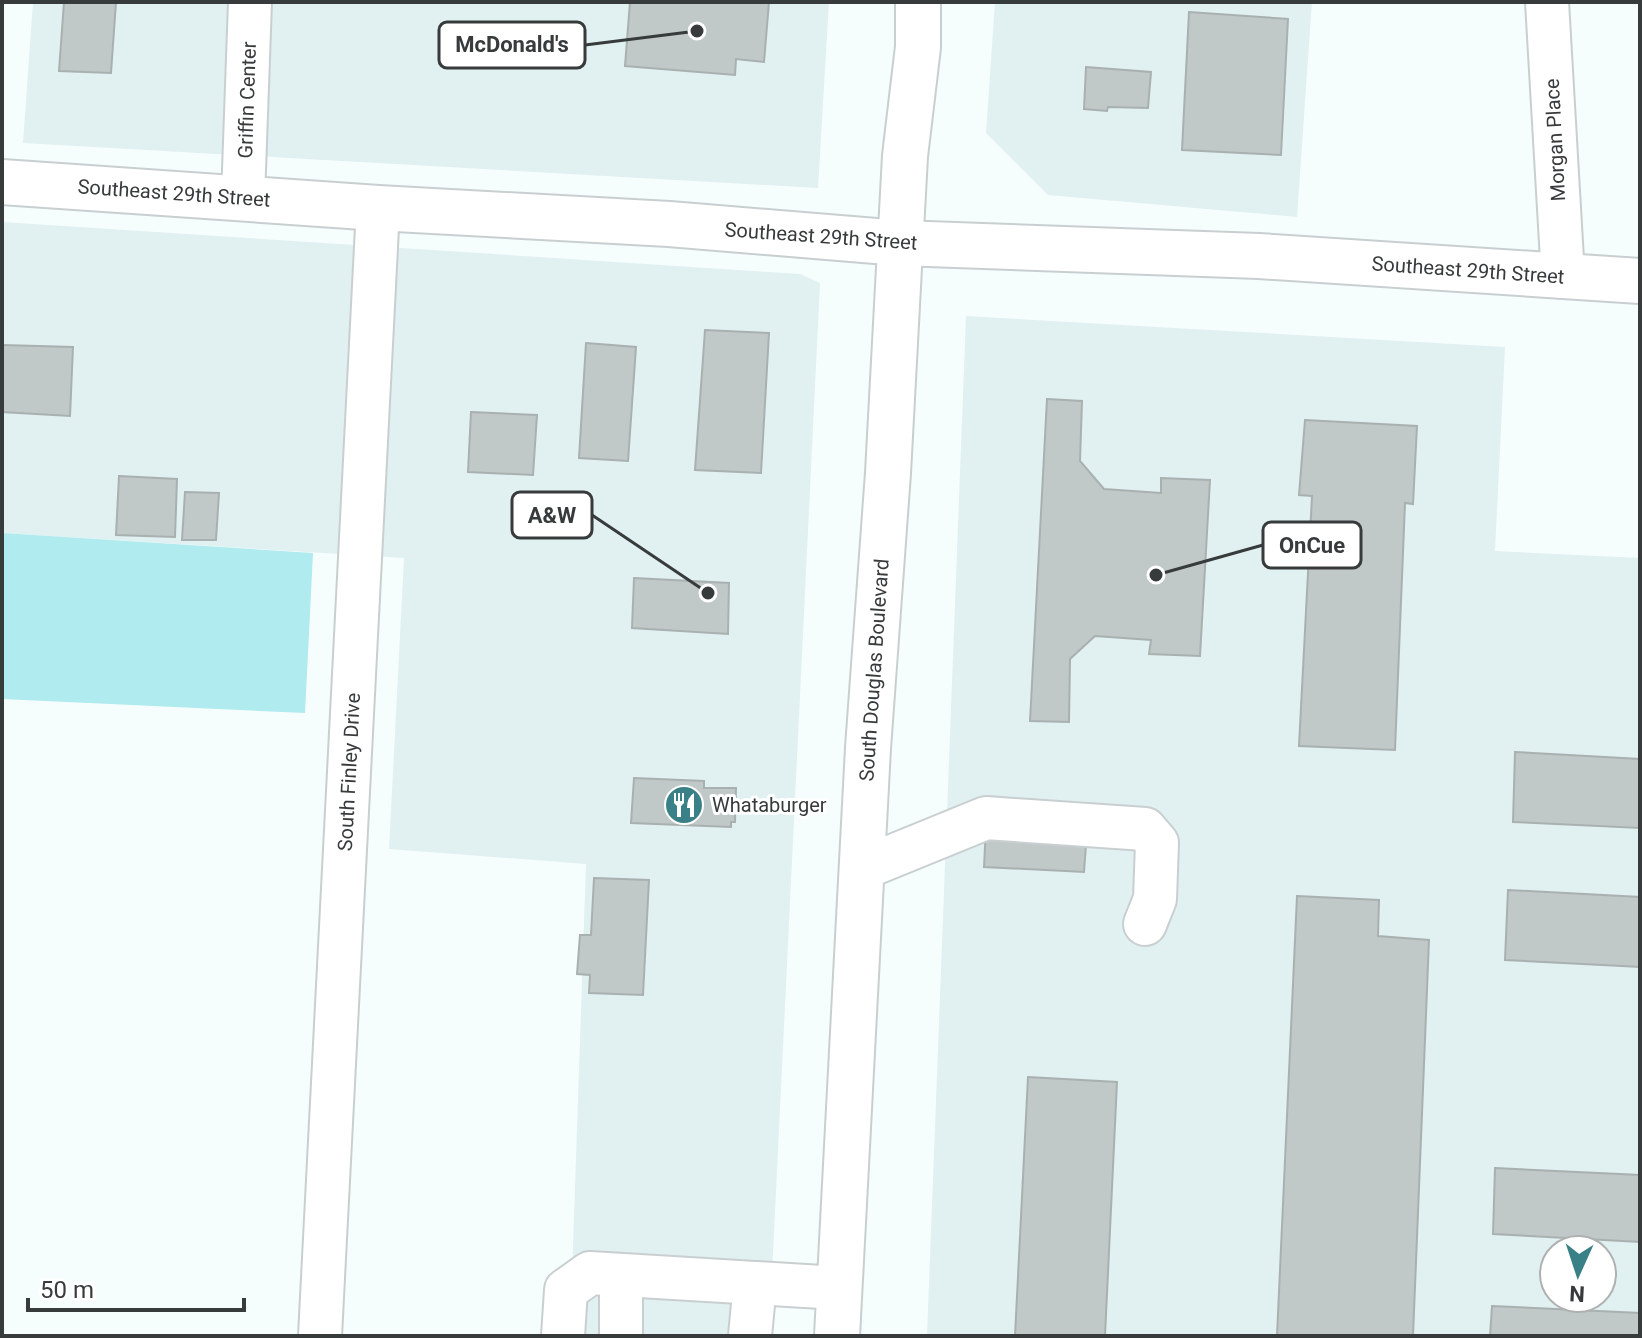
<svg xmlns="http://www.w3.org/2000/svg" width="1642" height="1338" viewBox="0 0 1642 1338" font-family="Roboto,sans-serif">
<rect width="100%" height="100%" fill="#f6fdfd"/>
<!-- built -->
<g fill="#e1f0f1" fill-rule="evenodd">
<polygon points="33,2 829,2 818,188 23,143"/>
<polygon points="995,2 1312,2 1297,217 1048,195 986,133"/>
<polygon points="2,222 800,274 820,283 769,1336 570,1336 586,864 389,849 404,558 2,533"/>
<path d="M966,316L1505,347L1495,551L1640,558V1336H927ZM1554,1250H1602V1298H1554Z"/>
</g>
<!-- green -->
<polygon fill="#afebef" points="2,533 313,553 305,713 2,699"/>
<!-- building -->
<g fill="#c1c8c8" stroke="#a9b0b0" stroke-width="2">
<polygon points="64,2 116,2 111,73 59,71"/>
<polygon points="630,2 769,2 764,62 736,59 735,75 625,66"/>
<polygon points="1189,12 1288,19 1281,155 1182,150"/>
<polygon points="1086,67 1151,72 1148,108 1108,107 1107,111 1084,109"/>
<polygon points="705,330 769,333 761,473 695,470"/>
<polygon points="586,343 636,347 628,461 579,458"/>
<polygon points="2,345 73,347 70,416 2,412"/>
<polygon points="1047,399 1082,401 1080,461 1104,489 1161,493 1161,478 1210,480 1200,656 1149,654 1151,640 1095,636 1070,659 1069,722 1030,721"/>
<polygon points="471,412 537,415 533,475 468,472"/>
<polygon points="1305,420 1417,426 1413,504 1405,503 1395,750 1299,746 1312,496 1299,495"/>
<polygon points="119,476 177,479 175,537 116,535"/>
<polygon points="185,492 219,493 216,540 182,540"/>
<polygon points="634,578 729,583 728,634 632,628"/>
<polygon points="1515,752 1640,759 1640,828 1513,822"/>
<polygon points="634,778 704,781 704,788 736,788 735,822 731,822 731,827 631,823"/>
<polygon points="986,826 1087,832 1084,872 984,867"/>
<polygon points="594,878 649,880 643,995 589,993 590,975 577,974 580,935 591,935"/>
<polygon points="1508,890 1640,897 1640,967 1505,960"/>
<polygon points="1297,896 1379,900 1378,936 1429,940 1413,1336 1277,1336"/>
<polygon points="1028,1077 1117,1082 1105,1336 1015,1336"/>
<polygon points="1495,1168 1640,1175 1640,1242 1493,1234"/>
<polygon points="1492,1306 1640,1313 1640,1336 1490,1336"/>
</g>
<g fill="none" stroke-linecap="round" stroke-linejoin="round">
<!-- minor casing -->
<g stroke="#c9cfd0" stroke-width="46">
<g id="minor">
<polyline points="1547,2 1563,277"/>
<polyline points="243,198 250,2"/>
<polyline points="861,869 986,818 1145,829 1157,843 1155,899 1145,924"/>
<polyline points="621,1275 621,1336"/>
<polyline points="320,1336 378,208"/>
<polyline points="563,1336 566,1290 590,1273 839,1288"/>
<polyline points="750,1336 755,1283"/>
</g>
</g>
<!-- major casing -->
<g stroke="#c9cfd0" stroke-width="48">
<g id="major">
<polyline points="2,182 378,208 669,224 900,243 1259,256 1640,281"/>
<polyline points="837,1336 868,748 888,473 905,156 918,47 918,2"/>
</g>
</g>
<!-- minor -->
<use href="#minor" stroke="#fff" stroke-width="42"/>
<!-- major -->
<use href="#major" stroke="#fff" stroke-width="44"/>
</g>
<!-- icons -->
<defs>
<g id="restaurant-disc" transform="scale(2)"><circle r="9.5" fill="#398186" stroke="#fff"/><path d="M-5-6h1v4h1v-4h1v4h1v-4h1v5L-1.5 .5V6h-2V.5L-5-1ZM5-6V6H3V1.5H1.5Q1.5-4 5-6Z" fill="#fff"/></g>
</defs>
<g fill-rule="evenodd">
<use href="#restaurant-disc" x="684" y="805"/>
</g>
<g text-anchor="middle" stroke-width="6" stroke-linejoin="round" paint-order="stroke">
<!-- street labels -->
<g font-size="20" fill="#383b3b" stroke="#fff">
<text transform="translate(247 100) rotate(-88)" y="7">Griffin Center</text>
<text transform="translate(1555 140) rotate(-93)" y="7">Morgan Place</text>
<text transform="translate(174 193) rotate(4)" y="7">Southeast 29th Street</text>
<text transform="translate(821 236) rotate(4)" y="7">Southeast 29th Street</text>
<text transform="translate(1468 270) rotate(4)" y="7">Southeast 29th Street</text>
<text transform="translate(874 670) rotate(-86)" y="7">South Douglas Boulevard</text>
<text transform="translate(349 772) rotate(-87)" y="7">South Finley Drive</text>
</g>
<!-- poi labels -->
<g font-size="20" fill="#383b3b" stroke="#fff" text-anchor="start">
<text x="712" y="812">Whataburger</text>
</g>
</g>
<!-- callouts -->
<path fill="none" stroke="#383b3b" stroke-width="3" d="M697 31L585 45M708 593L592 515M1156 575L1263 545"/>
<g fill="#383b3b" stroke="#fff" stroke-width="3">
<circle cx="697" cy="31" r="8"/>
<circle cx="708" cy="593" r="8"/>
<circle cx="1156" cy="575" r="8"/>
</g>
<g fill="#fff" stroke="#383b3b" stroke-width="3">
<rect x="439" y="22" width="146" height="46" rx="8"/>
<rect x="512" y="492" width="80" height="46" rx="8"/>
<rect x="1263" y="522" width="98" height="46" rx="8"/>
</g>
<g font-size="22" text-anchor="middle" font-weight="bold" fill="#383b3b">
<text x="512" y="52">McDonald's</text>
<text x="552" y="523">A&amp;W</text>
<text x="1312" y="553">OnCue</text>
</g>
<!-- border -->
<rect width="1642" height="1338" fill="none" stroke="#383b3b" stroke-width="8"/>
<!-- north arrow -->
<g transform="translate(1578 1274) rotate(183)"><circle r="38" fill="#ffffff" stroke="#afb1b1" stroke-width="2"/>
<path d="M0-6L14 30L0 20L-14 30Z" fill="#398186"/>
<text y="-12" font-size="22" font-weight="bold" text-anchor="middle" fill="#383b3b">N</text>
</g>
<!-- scale -->
<path d="M28 1298v12h216v-12" fill="none" stroke="#383b3b" stroke-width="4"/>
<text x="40" y="1298" font-size="24" fill="#383b3b" stroke="#ffffff" stroke-width="6" paint-order="stroke">50 m</text>
</svg>
